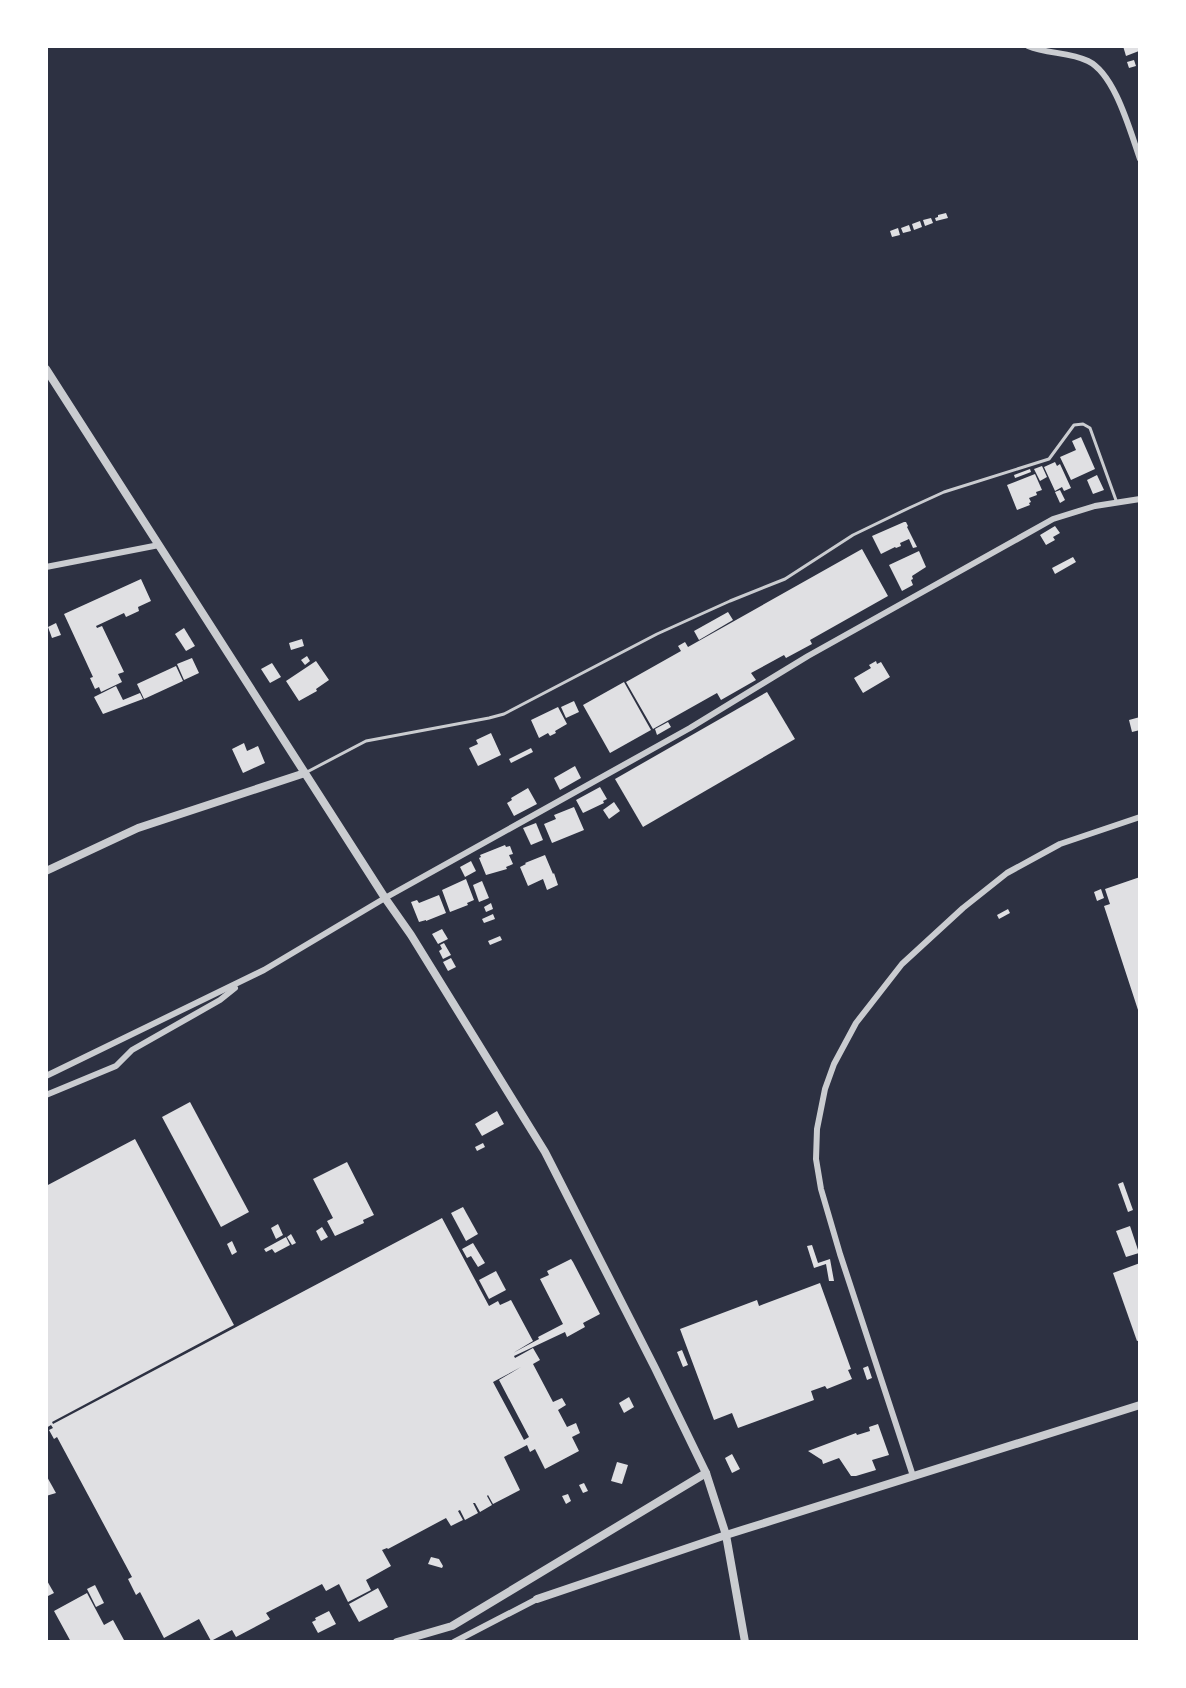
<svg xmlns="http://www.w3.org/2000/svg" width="1186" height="1688" viewBox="0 0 1186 1688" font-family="Arial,sans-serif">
<rect width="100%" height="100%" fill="#2d3142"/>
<!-- building -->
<g fill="#e0e0e3" fill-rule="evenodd">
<polygon points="1123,46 1138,46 1139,51 1126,56"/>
<polygon points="1134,60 1136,66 1129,68 1127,62"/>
<polygon points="946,213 948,218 936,221 935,218 938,217 938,215"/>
<polygon points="931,218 933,223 925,226 923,220"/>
<polygon points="920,221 922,227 914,230 912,224"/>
<polygon points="909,225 911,231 903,233 901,228"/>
<polygon points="898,228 900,235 892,237 890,231"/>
<polygon points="1081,437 1095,469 1071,480 1060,457 1076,450 1072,441"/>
<polygon points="1055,462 1057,466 1060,464 1071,488 1064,491 1062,487 1055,491 1044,467"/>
<polygon points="1042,466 1047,477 1040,481 1034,469"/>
<polygon points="1030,469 1031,472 1015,478 1014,475"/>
<polygon points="1035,474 1042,490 1036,492 1037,495 1029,498 1031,502 1029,503 1030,505 1017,510 1007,485"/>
<polygon points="1097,475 1104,490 1093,494 1087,480"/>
<polygon points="1060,490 1065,500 1060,503 1055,492"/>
<polygon points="904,522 906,522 908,526 907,527 917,547 913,548 909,539 900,543 901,546 896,548 895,547 881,554 872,536"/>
<polygon points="1055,526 1060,533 1053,537 1055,540 1046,545 1040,535"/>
<polygon points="862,549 888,596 810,640 812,644 786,658 784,655 751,673 756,680 721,700 717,693 653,729 626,682 681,651 678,646 685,642 688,647"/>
<polygon points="919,551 926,567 912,576 913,579 911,580 913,585 902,591 889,565"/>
<polygon points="1073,557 1076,562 1055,574 1052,568"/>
<polygon points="141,579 151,601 138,607 139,611 126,617 124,613 96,626 97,628 102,626 124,672 118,674 122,682 101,692 99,687 95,689 90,678 93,677 64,614"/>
<polygon points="728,612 733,620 699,640 694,631"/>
<polygon points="56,623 61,635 52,638 48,627"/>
<polygon points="184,628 195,646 186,651 175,634"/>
<polygon points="302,639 304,646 291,650 289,643"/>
<polygon points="307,656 310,661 305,665 301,660"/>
<polygon points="192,658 199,673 184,680 177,664"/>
<polygon points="316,661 329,680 316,689 317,691 299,701 286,681"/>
<polygon points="876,661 877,664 881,662 890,677 863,693 854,678 871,668 869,665"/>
<polygon points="272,663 281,677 270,683 261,669"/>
<polygon points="176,666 183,681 144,699 137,684"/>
<polygon points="624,682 651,730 610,753 583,705"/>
<polygon points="116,686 123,700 140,693 143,699 103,714 94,697"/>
<polygon points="767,692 795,739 643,827 615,779"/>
<polygon points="574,701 579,712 566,718 561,707"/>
<polygon points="558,707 567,724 555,731 556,733 550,736 548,733 539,738 531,720"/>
<polygon points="1140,717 1140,730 1132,732 1129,720"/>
<polygon points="668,722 671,727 657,735 655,729"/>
<polygon points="491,733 501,755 478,766 469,748 478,744 476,740"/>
<polygon points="244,743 247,751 258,746 265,763 243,773 232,749"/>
<polygon points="531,748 533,752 511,763 509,759"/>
<polygon points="575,766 581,778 560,790 554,778"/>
<polygon points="600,787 607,799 603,801 604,803 583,813 576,800"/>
<polygon points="528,788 537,804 514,816 507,803 512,800 511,798"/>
<polygon points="614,802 620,811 609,819 603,810"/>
<polygon points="574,807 584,830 552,843 544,824 556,819 554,815"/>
<polygon points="536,823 543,840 531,845 523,828"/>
<polygon points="505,845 506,847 510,846 513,854 509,855 513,864 506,867 507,869 486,875 479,858 481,857 480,855"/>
<polygon points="545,855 553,874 554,873 558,885 547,890 543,879 528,886 520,867 526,864 525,863"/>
<polygon points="471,861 476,871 465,877 460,867"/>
<polygon points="1140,877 1140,1013 1139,1013 1104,906 1110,904 1105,889"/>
<polygon points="466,879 474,900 467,903 468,905 450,912 442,890"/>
<polygon points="482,881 489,898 479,902 473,885"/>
<polygon points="1101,889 1104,898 1097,901 1094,892"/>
<polygon points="439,895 446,913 426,921 426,920 419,922 411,902 417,900 419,903"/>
<polygon points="491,903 493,909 486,912 484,907"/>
<polygon points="1008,909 1010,913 999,919 997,915"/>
<polygon points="493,914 495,919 484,923 482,919"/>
<polygon points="442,929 448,939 438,944 432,934"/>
<polygon points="500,936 502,940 490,945 488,941"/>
<polygon points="444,943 451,955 443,959 439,951 442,949 440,945"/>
<polygon points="451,958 456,967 448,971 443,962"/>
<polygon points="190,1102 249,1212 221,1227 162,1117"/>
<polygon points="497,1111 504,1124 482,1136 475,1124"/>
<path d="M135,1139L234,1325L52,1422L53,1424L442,1218L489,1306L498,1301L500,1305L511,1300L533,1341L513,1353L539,1339L538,1337L563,1324L540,1279L549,1275L547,1271L571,1259L573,1262L600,1314L583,1323L585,1327L567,1337L565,1332L514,1356L515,1358L533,1348L540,1360L533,1364L553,1402L562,1398L566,1405L558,1410L567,1427L576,1423L580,1433L572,1437L579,1451L545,1469L535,1449L530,1452L527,1445L504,1457L520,1490L493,1504L488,1495L487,1496L492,1505L480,1512L475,1503H473L478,1513L465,1520L460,1510L458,1511L463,1520L451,1526L446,1518L388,1549L387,1548L382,1550L391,1566L366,1580L371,1590L348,1602L339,1584L326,1591L322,1584L266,1613L270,1619L236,1637L232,1630L211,1641L199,1619L164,1638L140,1592L136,1595L128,1579L132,1577L57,1437L54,1439L49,1430L53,1428L51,1425L46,1428V1186ZM521,1367L499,1380L529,1437L524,1440L493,1382Z"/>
<polygon points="483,1143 485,1147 477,1151 475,1147"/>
<polygon points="347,1162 374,1215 363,1220 364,1223 335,1236 327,1221 333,1218 313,1179"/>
<polygon points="1123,1182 1133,1210 1128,1212 1118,1184"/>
<polygon points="463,1207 478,1234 466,1241 451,1213"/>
<polygon points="278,1224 283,1235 276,1239 271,1228"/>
<polygon points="1130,1226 1139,1253 1126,1257 1116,1231"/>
<polygon points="322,1227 328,1237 321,1241 316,1231"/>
<polygon points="291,1234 296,1243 292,1245 287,1237"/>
<polygon points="286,1237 290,1245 275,1253 272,1249 266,1252 264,1249"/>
<polygon points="232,1241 237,1252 232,1255 227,1244"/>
<polygon points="473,1243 485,1263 478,1267 471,1256 467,1258 462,1249"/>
<polygon points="812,1245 818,1263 830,1259 834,1281 829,1281 826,1264 814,1268 807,1246"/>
<polygon points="1140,1263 1140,1340 1137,1341 1113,1273"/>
<polygon points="496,1271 506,1290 489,1299 479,1280"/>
<polygon points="820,1283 851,1369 848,1370 852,1379 827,1389 825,1386 811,1391 814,1400 738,1428 732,1413 714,1420 680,1329 757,1300 759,1306"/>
<polygon points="682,1350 688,1365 683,1367 677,1352"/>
<polygon points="868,1366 872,1378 867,1380 863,1368"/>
<polygon points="629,1397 634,1407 624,1413 619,1403"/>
<polygon points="878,1424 889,1455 872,1460 876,1470 856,1476 851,1476 839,1458 823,1464 822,1460 808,1451 856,1433 857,1435 870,1431 869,1427"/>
<polygon points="732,1454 740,1469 732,1473 725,1458"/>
<polygon points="617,1462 628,1465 622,1484 611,1481"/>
<polygon points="46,1475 56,1493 46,1496"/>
<polygon points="584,1483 588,1491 583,1493 579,1485"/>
<polygon points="568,1494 571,1501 566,1504 562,1496"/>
<polygon points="431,1557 439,1559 443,1566 442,1568 428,1564"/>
<polygon points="46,1579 54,1593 46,1597"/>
<polygon points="95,1585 104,1603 96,1607 87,1589"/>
<polygon points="378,1588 388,1607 359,1622 349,1604"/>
<polygon points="87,1593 104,1625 113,1620 124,1640 120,1642 71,1642 54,1611"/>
<polygon points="329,1611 336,1624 318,1633 312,1622 316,1620 315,1618"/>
</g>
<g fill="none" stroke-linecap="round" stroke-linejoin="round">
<!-- service -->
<polyline stroke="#caccd0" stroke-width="3" points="307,772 366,741 489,718 504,714 657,634 730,601 785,579 853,535 909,508 944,492 1049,459 1074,425 1083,424 1090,428 1117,503"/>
<!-- minor -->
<g stroke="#caccd0" stroke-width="6">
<path d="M1028,46C1047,54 1069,52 1088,61C1115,74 1130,131 1140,159"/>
<polyline points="46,567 159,545"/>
<polyline points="46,1076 264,970 385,898 690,728 808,656 1053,519 1095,506 1140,499"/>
<polyline points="46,1095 116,1066 132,1050 220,1000 235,988"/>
<polyline points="913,1476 840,1254 821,1189 816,1159 817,1129 825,1089 834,1064 856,1023 902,964 963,908 1007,873 1060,844 1140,817"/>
<polyline points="454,1642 537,1599"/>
</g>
<!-- tertiary -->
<g stroke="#caccd0" stroke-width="8">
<polyline points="46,369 385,898 411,935 545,1152 655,1368 706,1473 726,1535 745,1642"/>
<polyline points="46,871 138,828 305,773"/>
<polyline points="537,1599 726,1535 1140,1405"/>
<polyline points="397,1642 452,1626 706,1473"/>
</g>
</g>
<!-- border -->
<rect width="1186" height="1688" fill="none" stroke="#ffffff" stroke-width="96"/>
</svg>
